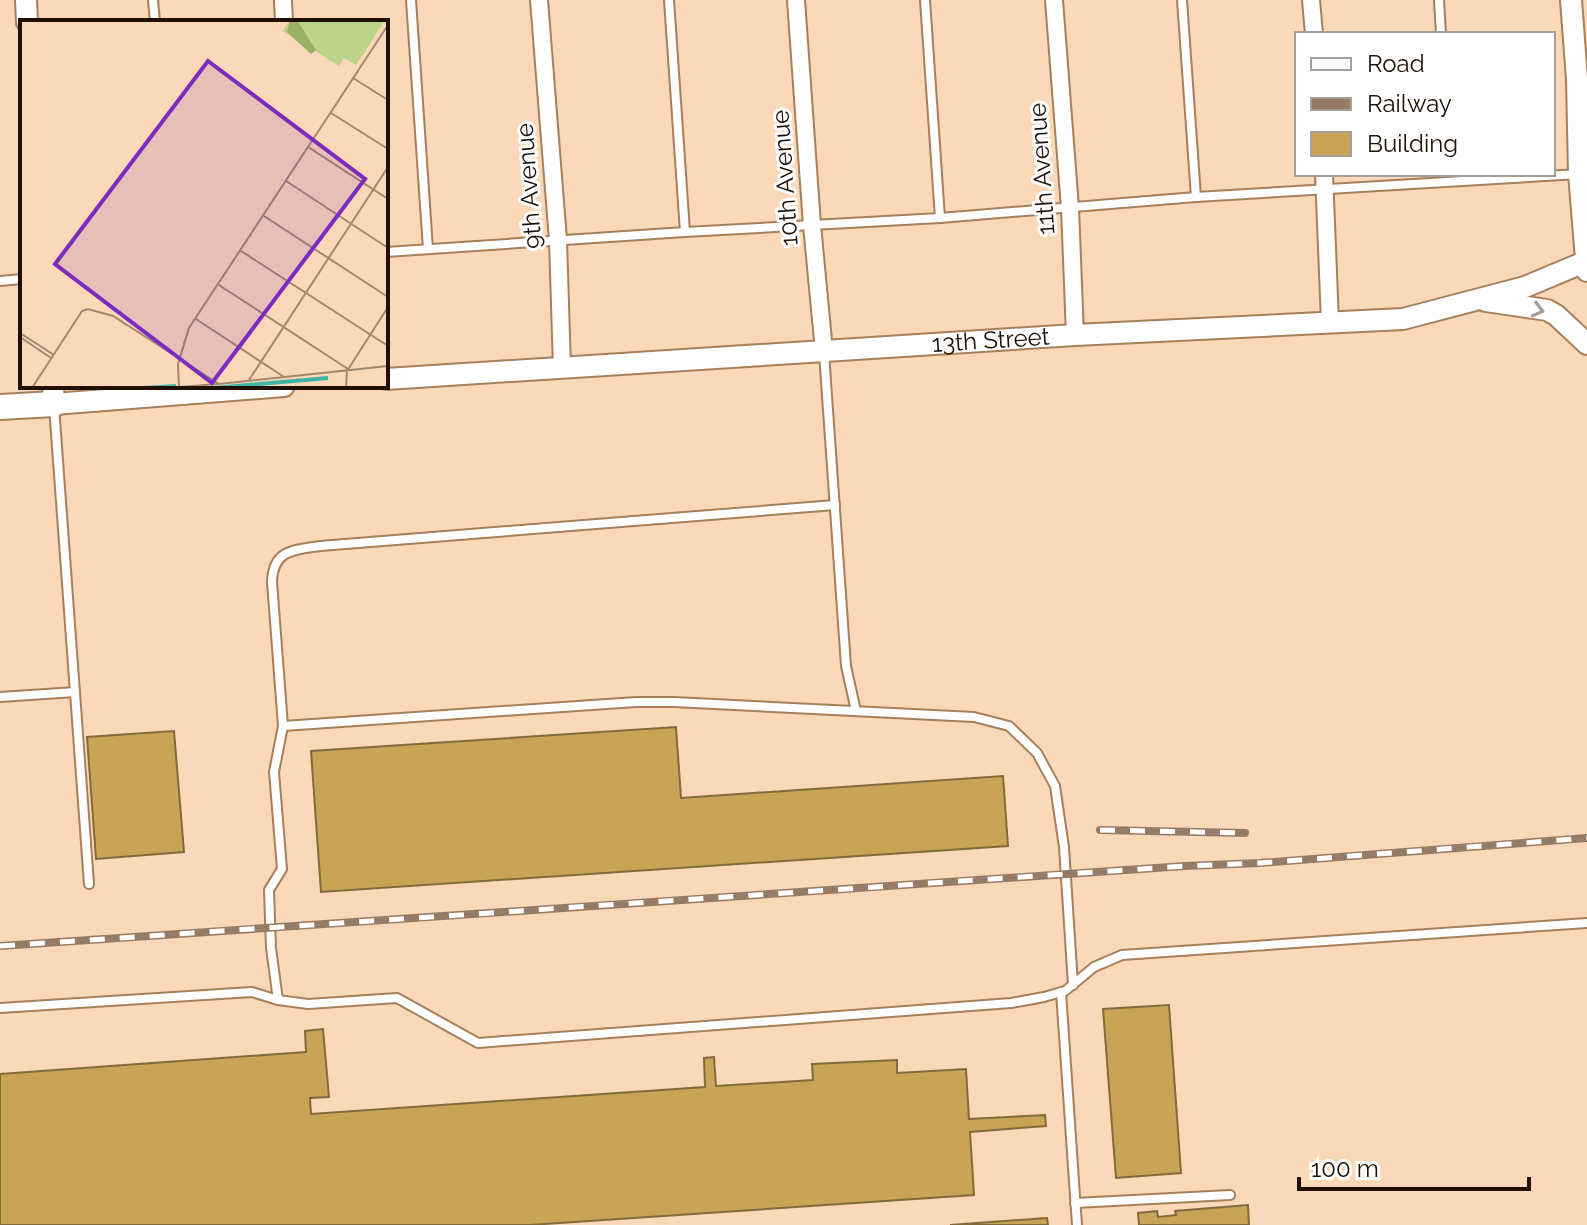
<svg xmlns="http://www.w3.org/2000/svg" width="1587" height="1225" viewBox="0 0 1587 1225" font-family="Raleway,sans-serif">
<rect width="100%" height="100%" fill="#fbd8b8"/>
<!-- building -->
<g fill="#c9a356" stroke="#826b3b" stroke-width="2">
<polygon points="676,727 681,798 1003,776 1008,846 321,892 311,751"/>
<polygon points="174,731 184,852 96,859 87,737"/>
<polygon points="1169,1005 1181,1173 1116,1178 1103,1009"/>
<polygon points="323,1029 329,1097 310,1098 311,1114 705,1087 704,1058 714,1057 716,1086 813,1080 812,1064 897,1060 897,1073 966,1069 969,1119 1045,1115 1046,1126 970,1132 974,1195 530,1225 0,1225 0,1074 306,1052 305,1031"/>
<polygon points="1248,1205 1249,1225 1139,1225 1138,1213 1157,1211 1158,1217 1176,1215 1175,1211"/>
<polygon points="1047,1218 1048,1225 950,1225"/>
</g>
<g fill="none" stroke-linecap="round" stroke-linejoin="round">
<!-- service casing -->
<g stroke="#a77f5a" stroke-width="12">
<g id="service">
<polyline points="153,0 155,22"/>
<polyline points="411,0 428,249"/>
<polyline points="669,0 685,232"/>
<polyline points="925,0 940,218"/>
<polyline points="1182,0 1196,197"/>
<polyline points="1439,0 1441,34"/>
<polyline points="386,252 685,232 940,218 1196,197 1579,174"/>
<polyline points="0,281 22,279"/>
<polyline points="824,353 846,666 856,711"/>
<polyline points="54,406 89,884"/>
<polyline points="0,697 75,692"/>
<path d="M283,726L272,582C273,550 293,550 320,546L835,505"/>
<polyline points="1061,992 1077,1225"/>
<polyline points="278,1000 271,948 269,890 282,869 274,772 283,726 636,702 674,702 974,717 1009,726 1037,753 1055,786 1064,847 1073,985"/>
<polyline points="0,1008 252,992 278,1000 308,1004 397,998 478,1043 1011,1003 1044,997 1065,991 1094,967 1122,955 1587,923"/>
<polyline points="1075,1203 1230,1195"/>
</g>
</g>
<!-- minor casing -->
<g stroke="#a77f5a" stroke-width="20">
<g id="minor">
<polyline points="283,0 284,22"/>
<polyline points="539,0 558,240 562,368"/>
<polyline points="796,0 812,225 824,351"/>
<polyline points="1054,0 1070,208 1075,335"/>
<polyline points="1311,0 1314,34"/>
<polyline points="1324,174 1330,322"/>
</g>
</g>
<!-- tertiary casing -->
<g stroke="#a77f5a" stroke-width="24">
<g id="tertiary">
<polyline points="26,0 27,22"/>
<polyline points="1571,0 1577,79 1579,174 1587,271"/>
<polyline points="1486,301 1547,310 1556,315 1587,344"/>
<path id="s1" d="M386,379L1075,335L1403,319L1525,287L1587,261"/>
<polyline points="53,386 54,404 284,386"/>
</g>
</g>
<!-- secondary casing -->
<g stroke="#a77f5a" stroke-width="28">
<polyline id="secondary" points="0,407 54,404"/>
</g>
<!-- service -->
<use href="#service" stroke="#fff" stroke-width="8"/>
<!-- minor -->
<use href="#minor" stroke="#fff" stroke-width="16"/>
<!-- tertiary -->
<use href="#tertiary" stroke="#fff" stroke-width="20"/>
<!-- secondary -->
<use href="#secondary" stroke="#fff" stroke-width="24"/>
<!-- rail casing -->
<g stroke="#967c65" stroke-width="8">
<g id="rail">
<polyline points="1100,830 1245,833"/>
<polyline points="0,946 1185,866 1260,863 1587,838"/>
</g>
</g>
<!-- rail -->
<use href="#rail" stroke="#fff" stroke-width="5" stroke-dasharray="15" stroke-linecap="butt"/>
</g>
<!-- one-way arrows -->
<defs><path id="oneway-chevron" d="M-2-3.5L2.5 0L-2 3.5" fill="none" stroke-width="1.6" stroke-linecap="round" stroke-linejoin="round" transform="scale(2)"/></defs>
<use stroke="#a59f9a" href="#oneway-chevron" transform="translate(1538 310) rotate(14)"/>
<g text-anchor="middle" stroke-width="6" stroke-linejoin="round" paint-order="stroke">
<!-- street labels -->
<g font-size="24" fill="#1f1003" stroke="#fff">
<text transform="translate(1042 169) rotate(-94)" y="8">11th Avenue</text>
<text transform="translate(785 178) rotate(-94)" y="8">10th Avenue</text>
<text transform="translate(529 186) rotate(-94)" y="8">9th Avenue</text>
<text dy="8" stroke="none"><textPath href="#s1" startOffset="606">13th Street</textPath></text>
</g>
</g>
<!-- overview -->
<g transform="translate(20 20)">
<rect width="368" height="368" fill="#fbd8b8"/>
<path d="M270,0H365L336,45L324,38L319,46L263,11Z" fill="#bad489"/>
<path d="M270,0H277L296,30L291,34L267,12Z" fill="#97b063"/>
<path fill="none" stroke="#3eb4a6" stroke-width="4" d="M124,368L156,366M194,368L308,358"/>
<path fill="none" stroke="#a38870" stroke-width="2" d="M333,58L368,80M311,93L368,129M288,127L368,5M266,161L368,228M244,196L368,277M221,231L368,326M199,265L328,349M176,299L264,357M0,313L34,335M0,317L31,338M229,360L368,147M159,367L198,364M12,368L62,291L68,289L93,296L199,364L368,346M159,368L158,344L169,308L288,127L368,179M326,368L327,351L368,287"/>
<path fill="#7b2cbf" fill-opacity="0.15" stroke="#7b2cbf" stroke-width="4" d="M188,41L345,159L192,363L35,244Z"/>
<rect width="368" height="368" fill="none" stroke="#1f1003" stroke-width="4"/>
</g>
<!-- legend -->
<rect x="1295" y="32" width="260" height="144" fill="#ffffff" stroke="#a59f9a" stroke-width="2"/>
<rect x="1311" y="58" width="40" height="12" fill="#ffffff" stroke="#a59f9a" stroke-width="2"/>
<text x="1367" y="72" font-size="24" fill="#1f1003">Road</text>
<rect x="1311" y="98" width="40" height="12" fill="#967c65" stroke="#a59f9a" stroke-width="2"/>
<text x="1367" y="112" font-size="24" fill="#1f1003">Railway</text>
<rect x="1311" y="132" width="40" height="24" fill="#c9a356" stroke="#a59f9a" stroke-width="2"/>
<text x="1367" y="152" font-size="24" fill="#1f1003">Building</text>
<!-- scale -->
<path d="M1299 1177v12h230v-12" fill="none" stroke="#1f1003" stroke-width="4"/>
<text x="1311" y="1177" font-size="24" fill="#1f1003" stroke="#ffffff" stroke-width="6" paint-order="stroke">100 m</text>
</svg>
